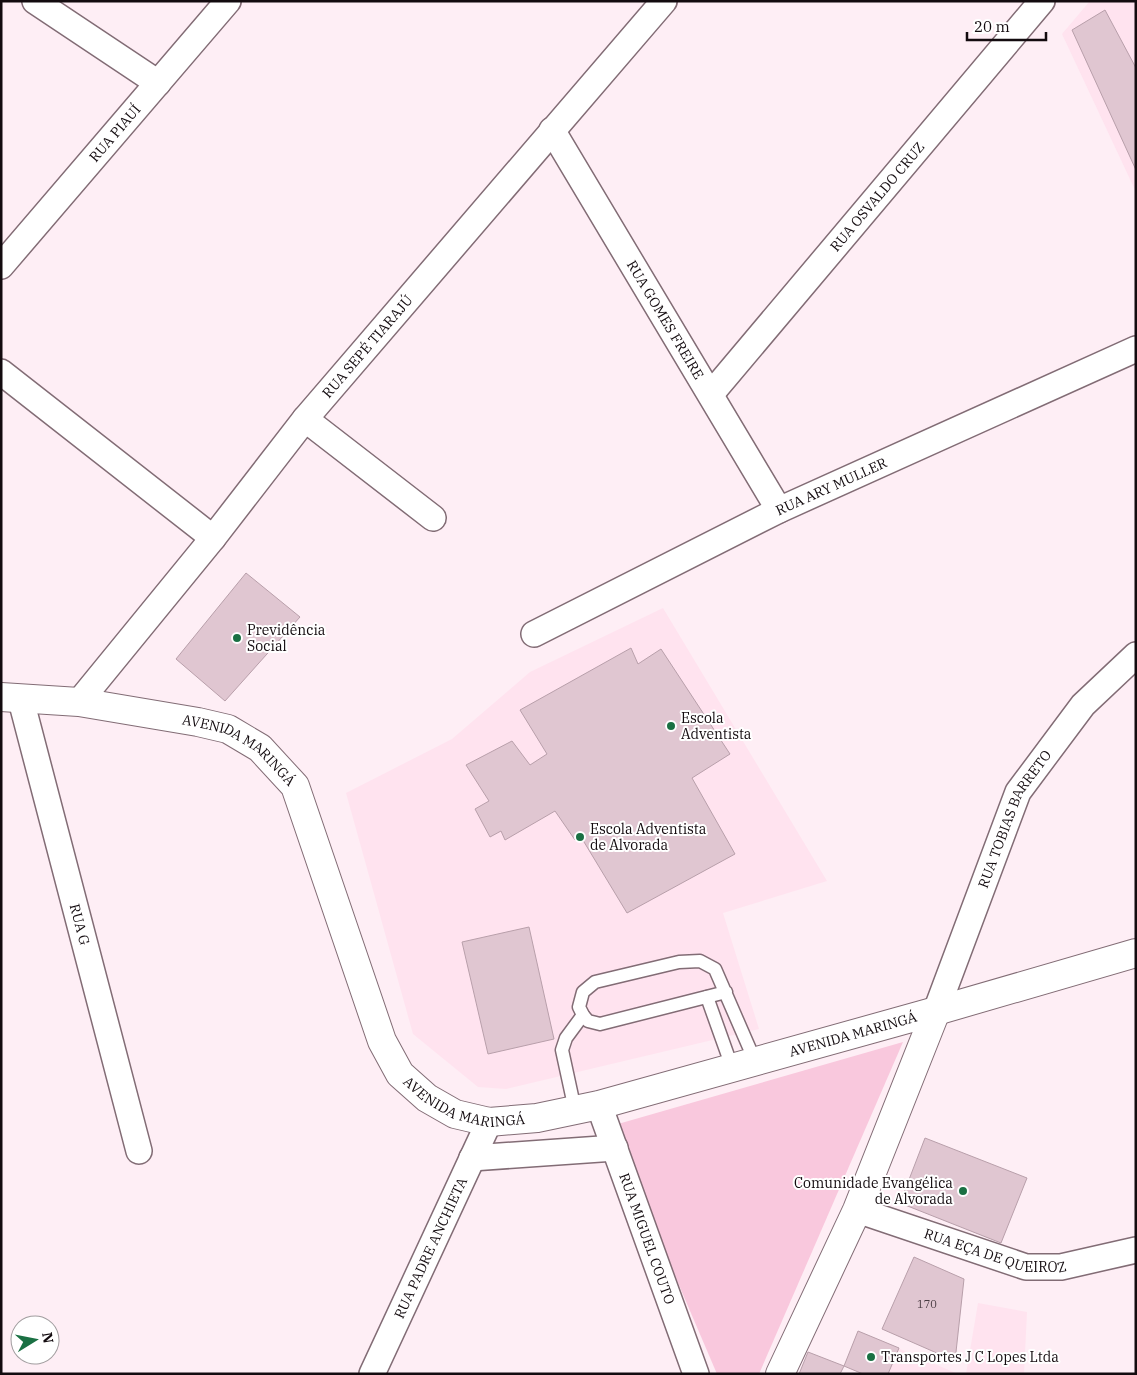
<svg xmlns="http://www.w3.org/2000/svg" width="1137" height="1375" viewBox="0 0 1137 1375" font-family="'IBM Plex Serif',serif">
<rect width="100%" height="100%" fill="#feeef5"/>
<!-- built -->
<g fill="#ffe3ef">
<polygon points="1090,1 1136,1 1136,192 1062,34"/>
<polygon points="663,608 827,881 723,913 759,1029 506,1089 478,1087 413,1034 346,793 452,739 530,672"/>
<polygon points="978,1303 1027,1312 1024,1374 966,1374"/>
<polygon points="858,1331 958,1374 863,1374 844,1366"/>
</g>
<!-- green -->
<polygon fill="#f9c8dd" points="903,1042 759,1374 717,1374 611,1126"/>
<!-- building -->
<g fill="#e0c6d1" stroke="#b89faa">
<polygon points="1105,10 1136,68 1136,170 1072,30"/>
<polygon points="246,573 300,617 225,701 176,659"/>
<polygon points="631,648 638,664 661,649 730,754 692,778 735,854 627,913 581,837 575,840 555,811 505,840 501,831 490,837 475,809 489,801 466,765 512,741 530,765 547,754 520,710"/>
<polygon points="529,927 554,1039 488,1054 462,942"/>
<polygon points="925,1138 1027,1178 1001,1243 900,1203"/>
<polygon points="914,1257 964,1279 955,1361 882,1329"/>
<polygon points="858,1331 899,1348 888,1374 863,1374 844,1366"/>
<polygon points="808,1352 844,1366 840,1374 799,1374"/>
</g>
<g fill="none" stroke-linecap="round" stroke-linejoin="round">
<!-- lane casing -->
<g stroke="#826c75" stroke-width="15">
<g id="lane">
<polyline points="726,992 600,1024 588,1021 583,1015 579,1007 583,992 595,982 679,962 700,961 715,969 755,1061"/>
<polyline points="707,997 732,1067"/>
<polyline points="575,1110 562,1050 566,1038 583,1015"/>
</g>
</g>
<!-- street casing -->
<g stroke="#826c75" stroke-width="28">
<g id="street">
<polyline points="35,1 158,83"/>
<path id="s1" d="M552,130L779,510"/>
<path id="s2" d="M1,266L228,1"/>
<polyline points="1,372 213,538"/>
<path id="s3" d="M711,394L1042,1"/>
<polyline points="305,419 433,518"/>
<path id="s4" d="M534,634L779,510L1136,349"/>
<path id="s5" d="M21,700L139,1151"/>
<path id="s6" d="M79,702L213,538L305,419L664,1"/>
<path id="s7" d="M936,1011L1018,792L1083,705L1136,655"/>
<path id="s8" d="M599,1105L696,1374"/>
<polyline points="472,1158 615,1148"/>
<path id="s9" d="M857,1210L1026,1267H1061L1136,1250"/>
<path id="s10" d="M372,1374L489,1122"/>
</g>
</g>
<!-- secondary casing -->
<g stroke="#826c75" stroke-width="30">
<g id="secondary">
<path id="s11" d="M1,697L79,702L198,722L228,729L260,748L295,786L382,1041L400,1074L427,1098L455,1114L489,1122L537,1118L599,1105L936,1011L1136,953"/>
<polyline points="780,1374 857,1210 936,1011"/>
</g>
</g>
<!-- lane -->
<use href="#lane" stroke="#fff" stroke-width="12"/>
<!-- street -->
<use href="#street" stroke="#fff" stroke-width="25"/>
<!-- secondary -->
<use href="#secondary" stroke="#fff" stroke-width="28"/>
</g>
<!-- markers -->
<g fill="#1a7043" stroke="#fff" stroke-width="2">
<circle cx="237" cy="638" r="5"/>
<circle cx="671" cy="726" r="5"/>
<circle cx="580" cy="837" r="5"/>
<circle cx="963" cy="1191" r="5"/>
<circle cx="871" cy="1357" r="5"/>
</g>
<g text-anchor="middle" stroke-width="4" stroke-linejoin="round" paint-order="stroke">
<!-- number labels -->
<g font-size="11" fill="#463a40">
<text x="927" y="1308">170</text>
</g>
<!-- street labels -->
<g font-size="14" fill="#130b0f" stroke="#fff">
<text dy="5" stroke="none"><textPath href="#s2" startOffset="175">RUA PIAUÍ</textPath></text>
<text dy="5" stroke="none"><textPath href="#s3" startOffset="258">RUA OSVALDO CRUZ</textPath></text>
<text dy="5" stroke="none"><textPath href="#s1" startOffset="221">RUA GOMES FREIRE</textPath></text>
<text dy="5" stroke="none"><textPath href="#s6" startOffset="458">RUA SEPÉ TIARAJÚ</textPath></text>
<text dy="5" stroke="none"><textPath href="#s4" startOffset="332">RUA ARY MULLER</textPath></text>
<text dy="5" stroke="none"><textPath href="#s11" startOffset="249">AVENIDA MARINGÁ</textPath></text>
<text dy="5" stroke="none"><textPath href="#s7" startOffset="208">RUA TOBIAS BARRETO</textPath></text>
<text dy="5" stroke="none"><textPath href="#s5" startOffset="232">RUA G</textPath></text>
<text dy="5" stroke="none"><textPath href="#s11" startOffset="1104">AVENIDA MARINGÁ</textPath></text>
<text dy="5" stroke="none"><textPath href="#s11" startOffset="699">AVENIDA MARINGÁ</textPath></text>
<text dy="5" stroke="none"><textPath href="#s8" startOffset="142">RUA MIGUEL COUTO</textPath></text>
<text dy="5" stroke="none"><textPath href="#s9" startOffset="145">RUA EÇA DE QUEIROZ</textPath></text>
<text dy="5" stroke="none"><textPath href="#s10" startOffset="139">RUA PADRE ANCHIETA</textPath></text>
</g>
<!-- poi labels -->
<g font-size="14" fill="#130b0f" stroke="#fff" text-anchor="start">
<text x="247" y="635">Previdência<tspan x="247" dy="16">Social</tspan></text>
<text x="681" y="723">Escola<tspan x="681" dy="16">Adventista</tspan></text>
<text x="590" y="834">Escola Adventista<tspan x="590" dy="16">de Alvorada</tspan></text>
<text x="953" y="1188" text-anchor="end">Comunidade Evangélica<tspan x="953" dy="16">de Alvorada</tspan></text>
<text x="881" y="1362">Transportes J C Lopes Ltda</text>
</g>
</g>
<!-- border -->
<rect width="1137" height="1375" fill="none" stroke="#130b0f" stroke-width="5"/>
<!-- north arrow -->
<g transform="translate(35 1340) rotate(80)"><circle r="24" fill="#ffffff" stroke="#a19d9f"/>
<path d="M0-4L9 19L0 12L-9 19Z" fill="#1a7043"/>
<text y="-8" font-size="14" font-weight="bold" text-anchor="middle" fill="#130b0f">N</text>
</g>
<!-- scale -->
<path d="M967 32v8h79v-8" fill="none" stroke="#130b0f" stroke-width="2.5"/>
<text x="974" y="32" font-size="15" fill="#130b0f" stroke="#ffffff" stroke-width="4" paint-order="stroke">20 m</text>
</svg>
